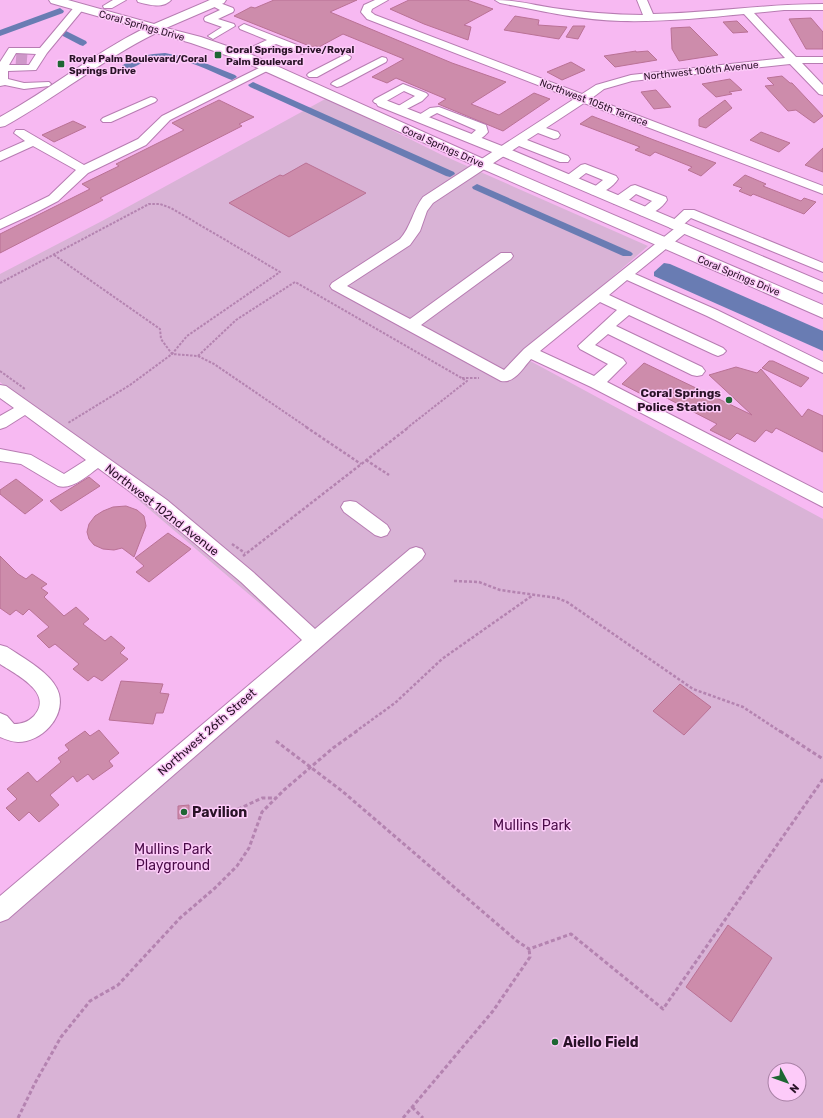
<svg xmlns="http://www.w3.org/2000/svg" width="823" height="1118" viewBox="0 0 823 1118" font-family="Rubik,sans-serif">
<rect width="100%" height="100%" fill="#f7b9f2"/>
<!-- green -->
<path fill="#d9b3d6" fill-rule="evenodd" d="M327,98L442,155L648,246L521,356L823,519V1118H0V903L305,642L0,382V274L102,221ZM775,1070H799V1094H775Z"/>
<!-- water -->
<polygon fill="#697cb3" points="664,263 670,264 823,331 823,351 654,276 654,272"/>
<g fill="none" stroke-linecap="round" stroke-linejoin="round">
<!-- canal -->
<g fill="#697cb3" fill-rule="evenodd">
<polygon points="60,8 64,11 63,13 0,36 0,30"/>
<polygon points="64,30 86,41 87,43 83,46 80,45 61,35 60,33"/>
<path d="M165,53L195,59L235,75L237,77L232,80L229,79C205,69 177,53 151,60C141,62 134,68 125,71L120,68C131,56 151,54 165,53Z"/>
<polygon points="253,82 454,172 455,174 450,177 446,176 250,87 248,85"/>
<polygon points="477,184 631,252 633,254 631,256 623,256 473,189 472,187"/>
</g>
</g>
<!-- building -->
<g fill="#cd8cab" stroke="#ba7195">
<polygon points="274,0 357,0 330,12 452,63 506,82 471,104 499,115 534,93 550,99 503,131 438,104 446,99 396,78 387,83 372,77 404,59 343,34 319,47 316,46 312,47 234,16 251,7 255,8"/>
<polygon points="409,0 467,0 493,9 464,25 471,27 468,40 424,24 390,9"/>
<polygon points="515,16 539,20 538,25 567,27 559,39 504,30"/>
<polygon points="811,18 823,32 823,49 806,49 789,19"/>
<polygon points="737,21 748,32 733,33 723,22"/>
<polygon points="573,26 585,26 578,39 566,37"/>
<polygon points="690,27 718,55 679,61 672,49 671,28"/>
<polygon points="636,51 636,52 648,51 657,60 615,67 604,56"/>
<polygon points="571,62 585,70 562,80 547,72"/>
<polygon points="782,76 790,83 792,83 823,116 814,123 796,110 788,111 765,86 774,85 767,78"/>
<polygon points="730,79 742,90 729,92 732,94 716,97 702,84"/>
<polygon points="656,90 671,107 654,109 641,92"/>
<polygon points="219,100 254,117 239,124 242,126 100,198 103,200 0,253 0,234 90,189 82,184 119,166 116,164 184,130 172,123"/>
<polygon points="725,100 732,108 706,128 699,126 699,119"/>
<polygon points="592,116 654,140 716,163 701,176 688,170 692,167 655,152 650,156 635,150 640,147 580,124"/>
<polygon points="73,121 86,127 54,142 42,135"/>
<polygon points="761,132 790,143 779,152 750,140"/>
<polygon points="823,148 823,172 805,165"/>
<polygon points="306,163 366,193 289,237 229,203 280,175 283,176"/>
<polygon points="745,175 766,184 763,186 801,201 804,198 816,202 804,214 753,194 751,196 739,191 742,188 733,185"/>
<polygon points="769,361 773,361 809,378 801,387 762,368"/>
<polygon points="644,363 752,415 709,375 736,367 757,373 761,369 802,417 808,409 823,416 823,452 776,428 772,433 766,430 755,442 737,433 730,440 710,430 717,424 651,390 645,396 622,384"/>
<polygon points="89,477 100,486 61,511 50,501"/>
<polygon points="16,479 43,500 25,514 0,494 0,490"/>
<polygon points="126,506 137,510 144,516 146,526 134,557 122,548 114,550 103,549 94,545 89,539 87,532 89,524 95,516 103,511 113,507"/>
<polygon points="168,533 191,549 149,582 136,572 144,566 135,558"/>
<polygon points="0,556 18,574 26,579 32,574 47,584 41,588 48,593 44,597 64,616 76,607 89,619 83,624 105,641 111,636 125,648 120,653 128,659 102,681 94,676 88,681 73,669 79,664 55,644 49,648 37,636 49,627 29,609 23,615 16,610 10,615 0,608"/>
<polygon points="121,681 163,684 160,693 169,694 163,713 156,713 153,724 109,720"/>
<polygon points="680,684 711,707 684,735 653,711"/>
<polygon points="99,730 119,753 109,761 113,766 93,780 88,774 77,782 73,776 50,795 59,805 39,822 29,812 19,821 6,808 17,799 7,789 28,772 37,782 61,762 58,758 69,750 65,745 85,731 90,736"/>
<polygon points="189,805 189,817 178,819 178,806"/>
<polygon points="728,925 772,958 731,1022 686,987"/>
</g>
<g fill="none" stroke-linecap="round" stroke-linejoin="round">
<!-- minor-tunnel -->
<polyline stroke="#ce98c9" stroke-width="11" stroke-dasharray="11 5.5" stroke-linecap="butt" points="16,59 31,60"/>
<!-- minor casing -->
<g stroke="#b77cb2" stroke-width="2">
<g id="minor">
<polygon points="113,0 126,0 112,8 104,8 103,6"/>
<path d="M137,0H171C163,9 149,5 138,2Z"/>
<polygon points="212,0 233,8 234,10 233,12 218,19 234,24 235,26 213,39 208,36 222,27 205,21 204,19 205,17 220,10 207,3 208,1"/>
<path d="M375,0H388L372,9L371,12L375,15L582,94L596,85L631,75L785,58L744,14C703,18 662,22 621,21C580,20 540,11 500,3L495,0C517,0 532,5 553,8C582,12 613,15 643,15L637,0H647L653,14C710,13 765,4 823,4V10H784L754,13L796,57H823V63H802L823,85V95L819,94L790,64L632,81L604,89L592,98L823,186V194L584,103L546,128L558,132L560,135L558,138L554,139L538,133L527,140L568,156L570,159L568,162H560L519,146L433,203L427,211L420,231L410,245L347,286L410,319L501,253H511L513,256L511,259L421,325L504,370L524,349L674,229L670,228L668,225L684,210H694L823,263V272L691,218L684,224L688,225L690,228L688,231L635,274L717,310L823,362V373L707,316L627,280L609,295L723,348L726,351L723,354L718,356L713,354L629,315L616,326L702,367L705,371L702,375L697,376L692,375L608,334L595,345L623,359L626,363L607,382L823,493V507L591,387L531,359C523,368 514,384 501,381L332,289L330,286L332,283L400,239C411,227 413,210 423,197L574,99L367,19L361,12L364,5ZM600,302L617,310L578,346L580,349L608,364L594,376L540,351Z"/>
<path d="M80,4L85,7L47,53L36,70L8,71V79L24,83L49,82L51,84L49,86L24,89L5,85L0,86V62L9,48H40L76,5ZM16,53L36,54L29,65H9Z"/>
<polygon points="244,24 307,49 308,51 303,54 276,44 258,52 250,52 249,50 250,48 267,40 240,29 239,27"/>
<polygon points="346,54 351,57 350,59 317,77 309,77 307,75 309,73"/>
<polygon points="382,57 386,58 387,60 386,62 341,86 337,87 331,84 333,82"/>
<polygon points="267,64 271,65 272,67 271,69 170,120 146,145 88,173 58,201 35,213 0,229 0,220 49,196 76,170 33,146 0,161 0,152 25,141 14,133 16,130 24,130 84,165 138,139 162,116"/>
<polygon points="403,84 426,93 428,95 422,101 399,113 395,112 393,110 395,108 415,96 404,91 383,103 375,103 373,101 375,99"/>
<polygon points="151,97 155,98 157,100 155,102 111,122 103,122 101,120 103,118"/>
<path d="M439,107L486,125L488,132C483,138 476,143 468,142L466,139L476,130L437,113L424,120H416L414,118L430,108Z"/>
<path d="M585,164L616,176L618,179C613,187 600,196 591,194L589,191L603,180L586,173L573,183H565L563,180L565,177L581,165Z"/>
<path d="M635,185L666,197L667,200C662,208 650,217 640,215L638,212L652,201L636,194L624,204H614L613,201L614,198L631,186Z"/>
<path d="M0,385L6,386L167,500L253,572L315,629L410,549L416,547L422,549L425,554L422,559L8,919L0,922V896L302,640L241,582L155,510L98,468C87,476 72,490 58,486L21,464L0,461V449L31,455L64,474L86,460L25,415L6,427L0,429V416L14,408L0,398Z"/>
<polygon points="350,501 356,502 387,525 390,530 387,535 381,537 375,535 344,512 341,507 344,502"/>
<path d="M0,645L7,647C23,658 54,674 59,694C65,718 41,742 18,742C12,742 5,739 0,737V713L7,716L14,724C22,724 28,722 34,716C55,693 15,674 0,664Z"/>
</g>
</g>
<!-- major casing -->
<g stroke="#b77cb2" stroke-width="2">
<g id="major">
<path d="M49,0H68L154,24L210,0H226L224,3L166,28L201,37L250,54L488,161L823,305V318L478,167L240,60L191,43L156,33C103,59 57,97 5,126L0,127V117C49,90 93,54 143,29L51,3Z"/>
<polygon points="383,99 507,148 823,282 823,293 497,154 378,106 376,103 378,100"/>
</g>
</g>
<!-- path-far2 -->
<g stroke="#b483b0" stroke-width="2" stroke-dasharray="2.5 1.5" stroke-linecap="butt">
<polyline points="54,255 160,329 161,339 172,354 198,356 214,364 308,428"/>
<polyline points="0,283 149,204 160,204 171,208 280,272 187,336 172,354 130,385 68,423"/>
<polyline points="198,356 236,320 295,282 467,381 407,428"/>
<polyline points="0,371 25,389"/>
<polyline points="462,378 479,378"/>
</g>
<!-- path-far1 -->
<g stroke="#b483b0" stroke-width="2.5" stroke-dasharray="3 2" stroke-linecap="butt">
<polyline points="306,427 361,464"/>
<polyline points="366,460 389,475"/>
<polyline points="232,544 245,553"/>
<polyline points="243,556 409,427"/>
<polyline points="454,581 479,582 500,590 557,598 567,602 693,689 743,707 781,732"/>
<polyline points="355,732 395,703 442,659 533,595"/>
</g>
<!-- path -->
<g stroke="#b483b0" stroke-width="3" stroke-dasharray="4 2.5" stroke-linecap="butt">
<polyline points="780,731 823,759"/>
<polyline points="276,741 342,791 517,941 529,949 571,934 663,1009 823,779"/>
<polyline points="232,812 262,798 275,798"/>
<polyline points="412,1107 423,1118"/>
<polyline points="18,1118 35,1083 61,1037 90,1001 118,985 180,918 215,888 237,866 249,848 262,812 284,790 333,748 357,731"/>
<polyline points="403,1118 493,1011 530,957 529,949"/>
</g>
<!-- minor -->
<use href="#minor" fill="#fff" fill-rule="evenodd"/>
<!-- major -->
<use href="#major" fill="#fff" fill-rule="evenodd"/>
</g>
<!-- markers -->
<g fill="#1e6633" stroke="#fdcbf9" stroke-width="1.5">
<rect x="214" y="51" width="8" height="8" rx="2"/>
<rect x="57" y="60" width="8" height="8" rx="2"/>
<circle cx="729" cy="400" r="4"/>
<circle cx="184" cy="812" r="4"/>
<circle cx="555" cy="1042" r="4"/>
</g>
<g text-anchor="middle" stroke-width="3" stroke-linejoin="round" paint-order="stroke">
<!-- far-street labels -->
<g font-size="10" fill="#291227" stroke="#fdcbf9">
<text transform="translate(142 25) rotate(16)" y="4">Coral Springs Drive</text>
<text transform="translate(701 70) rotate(-6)" y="4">Northwest 106th Avenue</text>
<text transform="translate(594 102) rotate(21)" y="4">Northwest 105th Terrace</text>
<text transform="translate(443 146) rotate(24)" y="4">Coral Springs Drive</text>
<text transform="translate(739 275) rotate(23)" y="4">Coral Springs Drive</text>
</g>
<!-- far-poi labels -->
<g font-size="10" font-weight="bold" fill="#291227" stroke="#fdcbf9" text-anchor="start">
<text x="226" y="53">Coral Springs Drive/Royal<tspan x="226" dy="12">Palm Boulevard</tspan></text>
<text x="69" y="62">Royal Palm Boulevard/Coral<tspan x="69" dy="12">Springs Drive</tspan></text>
</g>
<!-- poi labels -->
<g font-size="12" font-weight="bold" fill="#291227" stroke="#fdcbf9" text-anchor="end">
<text x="721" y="397">Coral Springs<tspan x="721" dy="14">Police Station</tspan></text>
</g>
<!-- street labels -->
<g font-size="12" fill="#291227" stroke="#fdcbf9">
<text transform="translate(162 510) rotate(38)" y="4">Northwest 102nd Avenue</text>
<text transform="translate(207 732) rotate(-41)" y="4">Northwest 26th Street</text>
</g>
<!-- near-poi labels -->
<g font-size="14" font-weight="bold" fill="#291227" stroke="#fdcbf9" text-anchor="start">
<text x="192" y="817">Pavilion</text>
<text x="563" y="1047">Aiello Field</text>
</g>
<!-- near-park labels -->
<g font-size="14" fill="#490b47" stroke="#fdcbf9">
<text x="532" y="830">Mullins Park</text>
<text x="173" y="854">Mullins Park<tspan x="173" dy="16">Playground</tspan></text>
</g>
</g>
<!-- north arrow -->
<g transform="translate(787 1082) rotate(131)"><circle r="19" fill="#fdcbf9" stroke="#a881a5"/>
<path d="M0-3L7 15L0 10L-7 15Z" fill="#1e6633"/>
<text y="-6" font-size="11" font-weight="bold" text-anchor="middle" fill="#291227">N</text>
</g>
</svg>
